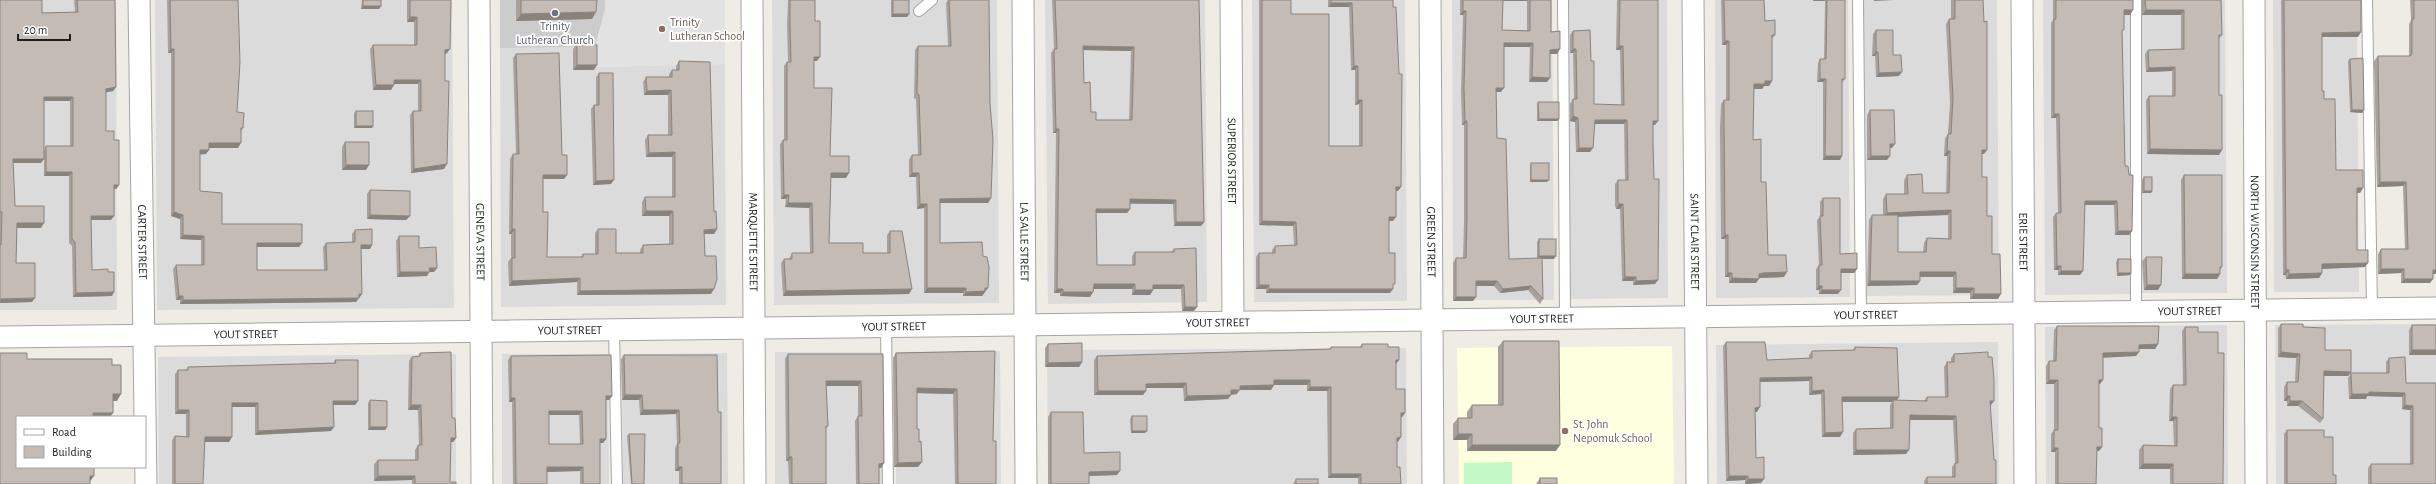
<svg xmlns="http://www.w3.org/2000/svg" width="2436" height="484" viewBox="0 0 2436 484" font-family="'Alegreya Sans',sans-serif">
<rect width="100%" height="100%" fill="#efece5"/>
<!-- residential -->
<g fill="#dcdbdb">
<polygon points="0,0 116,0 117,310 0,310"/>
<polygon points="155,0 452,0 454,308 157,310"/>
<polygon points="772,0 997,0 999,303 774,305"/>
<polygon points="1045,0 1205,0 1207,302 1048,304"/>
<polygon points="1252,0 1405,0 1407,301 1254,302"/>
<polygon points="1452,0 1552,0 1554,300 1453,300"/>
<polygon points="1567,0 1667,0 1668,298 1568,299"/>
<polygon points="1715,0 1848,0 1850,297 1716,298"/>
<polygon points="1863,0 1997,0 1999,295 1865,296"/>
<polygon points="2043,0 2130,0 2132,294 2045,295"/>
<polygon points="2141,0 2225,0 2227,293 2142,293"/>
<polygon points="2273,0 2357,0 2359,292 2274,292"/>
<polygon points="595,47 595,67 725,64 726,305 501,307 500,48"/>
<polygon points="2436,324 2436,484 2276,484 2275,325"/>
<polygon points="2227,325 2228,484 2046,484 2045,327"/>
<polygon points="1998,342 1999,484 1717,484 1716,345"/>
<polygon points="1406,348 1407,484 1048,484 1047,350"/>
<polygon points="1000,351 1001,484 896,484 895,352"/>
<polygon points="775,352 881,352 882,484 775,484"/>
<polygon points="727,353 728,484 623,484 622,354"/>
<polygon points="456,354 456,484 159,484 158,357"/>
<polygon points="502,354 608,354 609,484 502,484"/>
</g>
<!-- education -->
<polygon fill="#feffde" points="1672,346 1674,484 1459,484 1457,348"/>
<!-- religious -->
<polygon fill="#ccc" points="500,0 605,0 605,10 595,47 500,48"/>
<!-- park -->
<polygon fill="#c2f9c7" points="1512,462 1512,484 1464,484 1464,463"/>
<!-- parking -->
<polygon fill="#e2e2e2" points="605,0 725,0 725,64 595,67 595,47 605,10"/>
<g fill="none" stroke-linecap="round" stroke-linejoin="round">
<!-- lane casing -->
<g stroke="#a5a5a5" stroke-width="12">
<g id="lane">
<polyline points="1563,0 1565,318"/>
<polyline points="1858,0 1861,315"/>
<polyline points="2367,0 2372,309"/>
<polyline points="919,11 932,0"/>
<polyline points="2136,312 2136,0"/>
<polyline points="886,326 888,484"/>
<polyline points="614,329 617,484"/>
</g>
</g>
<!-- street casing -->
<g stroke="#a5a5a5" stroke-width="23">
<g id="street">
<path id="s1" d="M139,0L146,484"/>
<path id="s2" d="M479,0L482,484"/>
<path id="s3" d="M752,0L755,484"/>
<path id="s4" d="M1023,0L1026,484"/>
<path id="s5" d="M1231,0L1233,322"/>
<path id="s6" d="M1430,0L1433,484"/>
<path id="s7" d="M1693,0L1697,484"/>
<path id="s8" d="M2022,0L2025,484"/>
<path id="s9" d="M2254,0L2256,484"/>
<path id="s10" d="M0,337L2436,308"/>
</g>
</g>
<!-- lane -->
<use href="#lane" stroke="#fff" stroke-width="10"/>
<!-- street -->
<use href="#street" stroke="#fff" stroke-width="21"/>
</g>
<!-- wall -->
<g fill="#a9a19b" fill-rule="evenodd">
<polygon points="0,0 42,13 75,12 74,0 115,0 116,87 113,91 106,92 106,131 114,140 119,185 116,189 114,189 111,220 91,220 92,270 112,296 73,297 72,246 69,243 69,176 44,176 44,151 46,146 70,146 70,101 44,101 41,163 13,163 15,206 41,228 17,228 16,263 32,302 0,303"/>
<polygon points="167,0 238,0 237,112 243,128 241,132 238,148 209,148 206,154 200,154 200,191 222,224 302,243 299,247 257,247 257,270 324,270 323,247 326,243 352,242 352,234 355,230 372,245 370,249 361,249 362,294 356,302 194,304 180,304 180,300 176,300 173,269 176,265 201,265 201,240 180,239 180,219 171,216 171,53 168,53"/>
<polygon points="362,0 381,0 381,6 379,9 361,9"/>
<polygon points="407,0 451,0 447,53 445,54 444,169 411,173 410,115 413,111 418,111 418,84 394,84 391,90 373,90 370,49 373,45 414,45 414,22 407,22"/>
<polygon points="516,0 597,0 592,19 516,21"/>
<polygon points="788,0 815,0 815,21 817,61 814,61 814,88 830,156 846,178 831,178 829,243 863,253 887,253 887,235 890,231 909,294 783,296 781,263 784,259 789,259 792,253 810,253 809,208 785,207 786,199 781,199 780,144 783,140 784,140 784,66 787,62 788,62 787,26"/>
<polygon points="891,0 909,0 909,14 907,17 891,17"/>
<polygon points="948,0 989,0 991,198 988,203 940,203 940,243 985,292 982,296 963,296 963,293 924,293 924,208 917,209 916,177 909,177 909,159 912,155 918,155 916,99 914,98 915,50 918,46 948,46 946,3"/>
<path d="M1052,0H1199L1204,222L1201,226H1174L1173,204H1130V209L1127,213H1096L1097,265H1132V256L1135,252H1171L1174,249L1194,311H1182L1181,289H1153V290L1150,295H1132V289H1094L1093,292L1090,297L1060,296V293H1054L1056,133H1053L1051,53L1054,49ZM1083,50L1131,51L1129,120H1096L1091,112L1084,83Z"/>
<polygon points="1259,0 1291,0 1291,14 1329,146 1359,146 1359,104 1355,105 1355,70 1351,70 1349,7 1328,7 1328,0 1393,0 1398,191 1396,191 1393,221 1389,221 1389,253 1393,287 1390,293 1266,293 1266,289 1256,289 1256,257 1259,253 1272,253 1272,250 1275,246 1294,245 1293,226 1259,225"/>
<path d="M1460,0H1551V32L1557,54H1550L1547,82H1529L1530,47H1504L1501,92H1496L1497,138L1509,259H1537V242L1539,239L1554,259H1542L1543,299L1540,304L1528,290L1500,293L1494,286H1476L1473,301H1453V263L1456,258H1463L1464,221V125H1462L1461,92L1463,15H1460ZM1503,1H1527V30H1502Z"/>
<polygon points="1617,0 1658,0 1655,125 1653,125 1655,284 1633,285 1633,281 1622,281 1620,209 1616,209 1615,206 1615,184 1618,180 1625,180 1624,124 1594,124 1590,152 1576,152 1575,122 1570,121 1570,104 1573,99 1574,99 1573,53 1570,53 1570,35 1573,31 1591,61 1594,104 1621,105 1620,50 1616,50"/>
<polygon points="1721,0 1764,0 1765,21 1775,35 1772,39 1772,81 1769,86 1764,86 1762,89 1753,89 1753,140 1761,182 1768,255 1784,277 1759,278 1756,283 1729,283 1729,277 1725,277 1725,239 1721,239 1720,129 1721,104 1724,100 1726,100 1726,45 1722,45"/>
<polygon points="1813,0 1845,0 1845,79 1842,83 1842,156 1840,160 1823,160 1823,82 1817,82 1818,63 1820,59 1824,59 1825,1 1813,1"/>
<path d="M1951,0H1983L1984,154H1982V177L1987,216L1992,254L1998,299H1970V293H1953V277H1920V281L1917,285L1867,286L1869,220L1872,215H1883V199L1886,194H1904V180L1907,175L1923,193H1946L1947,156H1944L1945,138L1948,134L1950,103L1946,24L1949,19H1951ZM1948,215V239L1927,238L1924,243L1923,252H1898V217Z"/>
<polygon points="2053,0 2133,0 2130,15 2124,15 2122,33 2125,166 2132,231 2129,235 2115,235 2114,205 2085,205 2080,275 2058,275 2058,270 2054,270 2053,217 2056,213 2058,213 2056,118 2051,118 2051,23 2053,20"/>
<polygon points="2142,0 2221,0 2222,35 2219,39 2219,155 2147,154 2146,100 2149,96 2172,96 2172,71 2146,72 2145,54 2148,50 2181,49 2181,15 2142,15"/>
<polygon points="2281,0 2361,0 2358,37 2322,37 2322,91 2336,170 2360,193 2357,193 2357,250 2365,267 2322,269 2322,273 2319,278 2286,279 2285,275 2283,275"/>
<polygon points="2410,0 2436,0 2436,274 2433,274 2430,283 2401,283 2401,273 2378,274 2378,254 2381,249 2405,249 2403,186 2377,187 2374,61 2378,56 2409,56 2409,24 2411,20"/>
<polygon points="1876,30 1899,76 1876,77 1875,56 1872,56 1873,34"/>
<polygon points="577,44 594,70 573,70 573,49"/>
<polygon points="516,54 562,155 567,175 564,179 543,179 543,212 547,257 581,257 583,254 595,254 595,233 598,229 616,253 640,253 640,250 643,245 669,244 669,216 642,216 642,202 645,197 672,197 672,157 646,157 645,140 648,135 668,135 668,95 644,95 643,82 646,77 669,77 669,74 672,70 676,70 676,66 679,61 714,212 717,229 714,234 704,234 705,256 711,294 577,295 577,282 509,286 508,262 511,258 511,234 509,234 510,159 513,154 516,154 513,58"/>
<polygon points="2350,59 2364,110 2362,113 2350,112 2348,61"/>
<polygon points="599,73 611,184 593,185 591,109 594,105 596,105 596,77"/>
<polygon points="1538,102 1559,119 1557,121 1537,121 1537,104"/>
<polygon points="1870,110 1892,148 1890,148 1887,160 1867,160 1867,115"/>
<polygon points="356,111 373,126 372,128 354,128 354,113"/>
<polygon points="345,142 366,170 342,170 342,147"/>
<polygon points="1531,163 1547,182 1530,182 1530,166"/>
<polygon points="2184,175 2222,267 2220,270 2220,274 2217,279 2182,279 2181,180"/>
<polygon points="2144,177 2152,191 2151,193 2142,193 2142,180"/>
<polygon points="370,190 410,216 406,220 367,219 367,194"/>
<polygon points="1823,198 1840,254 1854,273 1841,273 1838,294 1819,294 1819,290 1816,290 1816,269 1819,265 1817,220 1820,217 1820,202"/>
<polygon points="399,236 419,248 434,272 429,272 427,276 397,277 396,241"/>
<polygon points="2146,257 2158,290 2144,290 2142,261"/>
<polygon points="2118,259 2131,273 2130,275 2117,276 2116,262"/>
<polygon points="2281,324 2303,327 2325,350 2351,372 2348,376 2324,376 2323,419 2320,423 2298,406 2287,406 2287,401 2284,401 2284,387 2287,382 2295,382 2296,358 2278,357 2278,328"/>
<polygon points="2412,325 2436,355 2409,355 2409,330"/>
<polygon points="2057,326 2158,344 2155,349 2139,349 2136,356 2103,357 2100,384 2099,384 2099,428 2102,447 2099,451 2097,451 2096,484 2055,484 2055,452 2051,452 2051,434 2054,430 2054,384 2046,384 2046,366 2049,361 2053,361 2054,330"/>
<polygon points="2185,327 2198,332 2218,353 2223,484 2170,484 2170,469 2139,469 2139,450 2143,445 2174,446 2173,421 2169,421 2170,389 2173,385 2183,385 2182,331"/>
<polygon points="1503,341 1556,451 1467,451 1467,440 1453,440 1453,424 1458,418 1467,418 1467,412 1472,405 1498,405 1498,347"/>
<polygon points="1726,342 1767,360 1809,358 1809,355 1812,351 1853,350 1855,347 1897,401 1924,401 1927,397 1945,397 1944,367 1947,362 1951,362 1951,358 1954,354 1991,405 1990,405 1994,460 1996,484 1924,484 1924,481 1927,477 1952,477 1952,467 1955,463 1953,420 1910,420 1906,454 1853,455 1853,433 1856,429 1890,428 1890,405 1892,402 1842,402 1840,437 1822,437 1821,394 1809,395 1809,381 1760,382 1757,412 1755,412 1756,458 1761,483 1745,484 1745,480 1726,481 1723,346"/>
<polygon points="1048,344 1082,362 1079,367 1045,367 1045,348"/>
<polygon points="1362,344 1388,347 1399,360 1396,364 1396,389 1405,413 1402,417 1401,417 1398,442 1397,442 1397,467 1401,484 1358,484 1358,478 1328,478 1327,391 1307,391 1307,385 1274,385 1271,390 1239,390 1237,394 1231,395 1228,399 1184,401 1183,388 1146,388 1146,391 1143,395 1094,395 1094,360 1097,356 1329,349 1331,347 1360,347"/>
<polygon points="995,351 993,441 996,484 955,484 953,394 917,393 917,429 918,467 894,467 893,358 896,353"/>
<polygon points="420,353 452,418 456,438 453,442 451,442 450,482 456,484 412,484 412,480 374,481 374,464 378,460 415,460 415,450 418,445 419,445 418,410 408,410 409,361 412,357 418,357"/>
<polygon points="788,354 883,354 884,463 881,468 879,468 879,484 856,484 855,421 858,416 858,386 826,386 828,426 826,429 826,484 789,484 788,461 786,461 785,359"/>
<polygon points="624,355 718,412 721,484 679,484 679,471 675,471 675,448 677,444 676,414 640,415 639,400 622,400 621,359"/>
<path d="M511,356L612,396L609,400H606V439L603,443H600V484H580V471L547,472V484H513L512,402H509L508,360ZM549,415H579L580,444H549Z"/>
<polygon points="2389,358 2406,383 2436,383 2436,484 2368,484 2368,468 2371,464 2410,464 2410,410 2402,409 2402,397 2367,396 2366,399 2349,399 2348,378 2351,373 2386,373 2386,362"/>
<polygon points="335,360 358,401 355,405 333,405 334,427 331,431 255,435 255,407 232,407 232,437 229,442 205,442 203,484 172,484 172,440 175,436 186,437 186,414 175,414 175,374 178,370 186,370 188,367 334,363"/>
<polygon points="370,400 387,427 385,430 368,430 368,403"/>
<polygon points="1051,412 1084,453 1117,475 1089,476 1089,484 1048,484 1048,417"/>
<polygon points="1132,416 1145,433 1131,433 1130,419"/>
<polygon points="2287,430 2324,437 2336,484 2284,484 2284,434"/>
<polygon points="629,434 644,484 631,484 627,436"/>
<polygon points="1540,478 1557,484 1536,484"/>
<polygon points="1296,479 1318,484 1293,484"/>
</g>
<!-- shaded-wall -->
<g fill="#89837e">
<polygon points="1501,0 1528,0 1527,1 1500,1"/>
<polygon points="1814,0 1825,0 1825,1 1813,1"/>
<polygon points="1874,0 1894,0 1874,1"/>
<polygon points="1331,3 1352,3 1349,7 1328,7"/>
<polygon points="363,6 381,6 379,9 361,9"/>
<polygon points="2124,10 2133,10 2130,15 2121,15"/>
<polygon points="2146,10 2184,10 2181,15 2142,15"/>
<polygon points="1463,11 1466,11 1463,15 1460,15"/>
<polygon points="596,12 592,19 516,21 521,14"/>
<polygon points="893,14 909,14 907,17 891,17"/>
<polygon points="410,17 417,17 414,22 407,22"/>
<polygon points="2361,32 2358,37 2319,37 2322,33"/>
<polygon points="1725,41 1729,41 1726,45 1722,45"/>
<polygon points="1504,43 1533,43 1530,47 1501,47"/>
<polygon points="1083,46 1134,47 1131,51 1080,50"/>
<polygon points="1619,46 1623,46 1620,50 1616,50"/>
<polygon points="171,49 174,49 171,53 168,53"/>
<polygon points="450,49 447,53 442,55 445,50"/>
<polygon points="1560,49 1557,54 1547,54 1550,50"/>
<polygon points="1573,49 1576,49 1573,53 1570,53"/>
<polygon points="1876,52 1878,52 1875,56 1872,56"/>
<polygon points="814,57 820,57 817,61 811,61"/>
<polygon points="577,65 597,65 594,70 573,70"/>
<polygon points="1354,66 1358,66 1355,70 1351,70"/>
<polygon points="2175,67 2172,71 2146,72 2149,68"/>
<polygon points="1902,72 1899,76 1876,77 1879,73"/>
<polygon points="1532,77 1550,78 1547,82 1529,82"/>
<polygon points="1820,79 1826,79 1823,82 1817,82"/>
<polygon points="394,80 421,80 418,84 391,84"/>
<polygon points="1765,81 1772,81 1769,86 1764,86 1762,89 1750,89 1754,84"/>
<polygon points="376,85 394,85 391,90 373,90"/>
<polygon points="116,87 113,91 103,93 106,89"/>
<polygon points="1496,88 1504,88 1501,92 1493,92"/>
<polygon points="671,90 668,95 644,95 647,91"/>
<polygon points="44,97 73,97 70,101 41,101"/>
<polygon points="1358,100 1362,100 1359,104 1355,105"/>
<polygon points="2352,110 2364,110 2362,113 2350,112"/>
<polygon points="2054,114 2059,114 2056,118 2051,118"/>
<polygon points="1573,116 1578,118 1575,122 1570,121"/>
<polygon points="1539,119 1559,119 1557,121 1537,121"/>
<polygon points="1595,120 1627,120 1624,124 1592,124"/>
<polygon points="1465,121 1467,121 1464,125 1462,125"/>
<polygon points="1653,121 1658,121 1655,125 1650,125"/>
<polygon points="356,126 373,126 372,128 354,128"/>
<polygon points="1056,129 1059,129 1056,133 1053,133"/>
<polygon points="209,143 241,143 238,148 206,148"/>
<polygon points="1890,144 1895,144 1892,148 1887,148"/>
<polygon points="1579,148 1593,148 1590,152 1576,152"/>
<polygon points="2150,149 2222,150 2219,155 2147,154"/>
<polygon points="200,150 209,150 206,154 197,155"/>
<polygon points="1982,150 1987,150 1984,154 1979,154"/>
<polygon points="1947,151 1950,151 1947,156 1944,156"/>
<polygon points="675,152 672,157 646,157 649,153"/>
<polygon points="1825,156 1842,156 1840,160 1823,160"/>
<polygon points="1871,156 1890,156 1887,160 1867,160"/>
<polygon points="13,159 44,159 41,163 10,163"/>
<polygon points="447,164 444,169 411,173 414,169"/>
<polygon points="346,165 369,165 366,170 342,170"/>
<polygon points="46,172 72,172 69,176 44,176"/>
<polygon points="831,173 849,173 846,178 828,178"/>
<polygon points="912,173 919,173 916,177 909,177"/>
<polygon points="543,175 567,175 564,179 540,179"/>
<polygon points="614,180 611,184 593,185 596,181"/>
<polygon points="1531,180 1549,180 1547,182 1530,182"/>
<polygon points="2380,182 2406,182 2403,186 2377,187"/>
<polygon points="114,185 119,185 116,189 111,189"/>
<polygon points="1396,187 1401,187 1398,191 1393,191"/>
<polygon points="2357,188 2363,188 2360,193 2354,193"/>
<polygon points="2144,191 2152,191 2151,193 2142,193"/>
<polygon points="784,195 789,195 786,199 781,199"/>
<polygon points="991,198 988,203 937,203 940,199"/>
<polygon points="1130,199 1176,200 1173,204 1127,203"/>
<polygon points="2085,201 2117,201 2114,205 2082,205"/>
<polygon points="788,203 812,203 809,208 785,207"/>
<polygon points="920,204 927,204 924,208 917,209"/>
<polygon points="1619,204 1623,204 1620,209 1616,209"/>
<polygon points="1096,209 1130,209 1127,213 1093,213"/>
<polygon points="1951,210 1948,215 1884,217 1887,213"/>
<polygon points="646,211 673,211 669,216 642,216"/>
<polygon points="174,212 183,215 180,219 171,216"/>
<polygon points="370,215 410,216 406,220 367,219"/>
<polygon points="91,216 114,216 111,220 88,220"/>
<polygon points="1389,217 1396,217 1393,221 1386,221"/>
<polygon points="1262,221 1296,222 1293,226 1259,225"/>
<polygon points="1176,222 1204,222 1201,226 1174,226"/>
<polygon points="17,223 44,223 41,228 14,228"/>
<polygon points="512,229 515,229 511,234 509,234"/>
<polygon points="717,229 714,234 700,234 704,230"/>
<polygon points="2118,231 2132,231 2129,235 2115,235"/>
<polygon points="183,235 204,236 201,240 180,239"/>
<polygon points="1725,235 1728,235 1725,239 1721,239"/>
<polygon points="257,243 302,243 299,247 254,247"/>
<polygon points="361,245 372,245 370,249 358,249"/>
<polygon points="1539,256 1556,256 1554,259 1537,259"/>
<polygon points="2368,263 2365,267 2319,269 2322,264"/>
<polygon points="2057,266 2061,266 2058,270 2054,270"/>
<polygon points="429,268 437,268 434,272 429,272 427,276 397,277 400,272"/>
<polygon points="1841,269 1857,269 1854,273 1838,273"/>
<polygon points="2381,269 2404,269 2401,273 2378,274"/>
<polygon points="2286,270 2289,270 2285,275 2283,275"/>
<polygon points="2433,270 2436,270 2436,274 2430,274"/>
<polygon points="2061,271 2083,271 2080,275 2058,275"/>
<polygon points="1787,272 1784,277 1759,278 1759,274 1763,273"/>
<polygon points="1920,272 1956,272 1953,277 1917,277"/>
<polygon points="1728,273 1732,273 1729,277 1725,277"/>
<polygon points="2118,273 2131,273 2130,275 2117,276"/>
<polygon points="2322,273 2319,278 2286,279 2289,274"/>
<polygon points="2185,274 2220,274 2217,279 2182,279"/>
<polygon points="1625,277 1636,277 1633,281 1622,281"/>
<polygon points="580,278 577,282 509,286 512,281"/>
<polygon points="1732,278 1759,279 1756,283 1729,283"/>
<polygon points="2404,279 2433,279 2430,283 2401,283"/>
<polygon points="1658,280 1655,284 1633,285 1636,281"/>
<polygon points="1476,281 1497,281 1494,286 1473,286"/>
<polygon points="1870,281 1920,281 1917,285 1867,286"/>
<polygon points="1094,284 1135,284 1132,289 1092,289"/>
<polygon points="1153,285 1184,285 1181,289 1150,289"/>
<polygon points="1259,285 1269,285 1266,289 1256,289"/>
<polygon points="2147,285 2161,285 2158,290 2144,290"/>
<polygon points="1531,286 1528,290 1500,293 1503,289"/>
<polygon points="1819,286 1822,286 1819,290 1816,290"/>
<polygon points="927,288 966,288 963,293 924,293"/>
<polygon points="985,288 988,288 982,296 963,296 966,292"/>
<polygon points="1956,288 1974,288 1970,293 1953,293"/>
<polygon points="714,289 711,294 577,295 580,291"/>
<polygon points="912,289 909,294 783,296 786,291"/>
<polygon points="1057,289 1063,289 1060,293 1054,293"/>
<polygon points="1269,289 1393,289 1390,293 1266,293"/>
<polygon points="1135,290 1153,290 1150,295 1132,295"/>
<polygon points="1822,290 1841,290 1838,294 1819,294"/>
<polygon points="114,292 112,296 73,297 76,293"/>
<polygon points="1063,292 1093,292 1090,297 1060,296"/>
<polygon points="362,294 356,302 180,304 183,300"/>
<polygon points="1974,294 2001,294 1998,299 1970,299"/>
<polygon points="179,296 183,296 180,300 176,300"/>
<polygon points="1456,297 1476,297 1473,301 1453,301"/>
<polygon points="35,298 32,302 0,303 1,299"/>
<polygon points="1185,307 1197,307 1194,311 1182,311"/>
<polygon points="2158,344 2155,349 2136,349 2139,345"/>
<polygon points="2412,350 2436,350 2436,355 2409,355"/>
<polygon points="2139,352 2136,356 2100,358 2103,353"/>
<polygon points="2281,352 2300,354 2296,358 2278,357"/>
<polygon points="1396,360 1399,360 1396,364 1393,364"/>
<polygon points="1082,362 1079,367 1045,367 1048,363"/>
<polygon points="2324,371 2351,372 2348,376 2321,376"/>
<polygon points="1812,377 1809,381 1757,382 1760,378"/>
<polygon points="1274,380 1310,380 1307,385 1271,385"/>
<polygon points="2049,380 2058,380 2054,384 2046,384"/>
<polygon points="2099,380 2103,380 2100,384 2096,384"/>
<polygon points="826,381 861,381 858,386 823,386"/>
<polygon points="1186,383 1183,388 1143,388 1146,384"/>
<polygon points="1274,385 1271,390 1239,390 1237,394 1228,395 1231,390 1240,386"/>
<polygon points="1310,387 1331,387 1327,391 1307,391"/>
<polygon points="917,388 957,389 953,394 914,393"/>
<polygon points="1824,390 1821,394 1809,395 1812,391"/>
<polygon points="1098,391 1146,391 1143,395 1094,395"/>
<polygon points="2369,392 2405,393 2402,397 2367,396 2366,399 2349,399 2352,394"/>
<polygon points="113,394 121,394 117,401 109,401"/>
<polygon points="625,395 642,395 639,400 622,400"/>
<polygon points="1231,395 1228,399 1184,401 1187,396"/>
<polygon points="606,396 612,396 609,400 603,400"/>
<polygon points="2287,396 2290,396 2287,401 2284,401"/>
<polygon points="1842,397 1899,397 1896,402 1893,400 1892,402 1839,402"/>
<polygon points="511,398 515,398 512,402 509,402"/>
<polygon points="333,401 358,401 355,405 330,405"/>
<polygon points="1990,401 1994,401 1991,405 1987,405"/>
<polygon points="2290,401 2302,401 2298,406 2287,406"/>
<polygon points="232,403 258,403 255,407 229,407"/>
<polygon points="411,405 421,405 418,410 408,410"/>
<polygon points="2405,405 2413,406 2410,410 2402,409"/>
<polygon points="1760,407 1757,412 1752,412 1755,408"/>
<polygon points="178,410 189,410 186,414 175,414"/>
<polygon points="643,410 679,410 676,414 640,415"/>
<polygon points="549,411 582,411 579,415 546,415"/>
<polygon points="93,413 113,413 110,417 91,417"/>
<polygon points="1401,413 1405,413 1402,417 1398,417"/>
<polygon points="1910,415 1956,416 1953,420 1907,420"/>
<polygon points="2172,417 2177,417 2173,421 2169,421"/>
<polygon points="334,427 331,431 255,435 258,431"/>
<polygon points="370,427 387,427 385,430 368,430"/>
<polygon points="1132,431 1147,431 1145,433 1131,433"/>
<polygon points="1843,432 1840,437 1822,437 1825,433"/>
<polygon points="1458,434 1472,434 1467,440 1453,440"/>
<polygon points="205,437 232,437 229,442 202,442"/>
<polygon points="1401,437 1398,442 1394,442 1397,438"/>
<polygon points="451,438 456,438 453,442 448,442"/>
<polygon points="600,439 606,439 603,443 598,443"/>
<polygon points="1472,445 1560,445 1556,451 1467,451"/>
<polygon points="2097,447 2102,447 2099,451 2094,451"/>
<polygon points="2054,448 2058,448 2055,452 2051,452"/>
<polygon points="1856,450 1909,450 1906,454 1853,455"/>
<polygon points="789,457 792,457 788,461 786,461"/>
<polygon points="922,462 918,467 894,467 898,463"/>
<polygon points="884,463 881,468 876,468 879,464"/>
<polygon points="2143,464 2173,464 2170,469 2139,469"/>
<polygon points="547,467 583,467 580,471 544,472"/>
<polygon points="678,467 682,467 679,471 675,471"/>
<polygon points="1120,471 1117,475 1086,476 1089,472"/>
<polygon points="1331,474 1361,474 1358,478 1328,478"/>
<polygon points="90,476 94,476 89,483"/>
<polygon points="378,476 415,476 412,480 374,481"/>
<polygon points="1729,476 1748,476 1745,480 1726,481"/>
<polygon points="1748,479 1764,479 1761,483 1745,484"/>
</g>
<!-- building -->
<g fill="#c4bbb4" stroke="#89837e" fill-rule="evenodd">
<polygon points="0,0 42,0 42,13 78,12 77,0 115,0 116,87 106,89 106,131 114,131 114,140 119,140 119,185 114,185 114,216 91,216 92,270 108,269 108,272 114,272 114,292 76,293 75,242 72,239 72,172 46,172 46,146 73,146 73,97 44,97 44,159 13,159 15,206 44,206 44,223 17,223 16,263 35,263 35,298 1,299 1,302 0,302 0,245 1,245 2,212 0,212"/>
<polygon points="170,0 238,0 240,62 237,112 244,113 243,128 241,128 241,143 209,143 209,150 200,150 200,191 222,193 222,224 302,224 302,243 257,243 257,270 327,270 326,243 355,242 355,230 372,229 372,245 361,245 362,294 359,294 359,298 197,300 183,300 183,296 179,296 176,265 204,265 204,236 183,235 183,215 174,212 174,49 171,49"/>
<rect x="363" y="0" width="18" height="6"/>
<polygon points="410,0 451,0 450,49 445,50 445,81 449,81 447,164 414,169 413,111 421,111 421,80 394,80 394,85 376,85 373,45 417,45 417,17 410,17"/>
<polygon points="521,0 597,0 596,12 521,14"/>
<polygon points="790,0 815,0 815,21 820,21 820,57 814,57 814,88 832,88 830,156 849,156 849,173 831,173 829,243 863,243 863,253 890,253 890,231 902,231 912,289 786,291 784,259 792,259 792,253 813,253 812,203 788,203 789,195 784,195 783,140 787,140 787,62 791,62 790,22"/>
<rect x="893" y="0" width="16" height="14"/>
<polygon points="949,0 989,0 990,103 993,140 991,198 940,199 940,243 982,242 983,256 987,257 989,267 988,288 985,288 985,291 966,292 966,288 927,288 927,204 920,204 919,173 912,173 912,155 921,155 919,95 917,93 918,46 951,46"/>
<path d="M1055,0H1199L1204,222H1176V200L1130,199V209H1096L1097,265H1135V252H1174V249L1196,248L1197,307H1185L1184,285H1153V290H1135V284H1094L1093,292H1063V289H1057L1059,129H1056L1054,49H1057ZM1083,46L1134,47L1132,120H1096V112H1091L1090,82L1084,83Z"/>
<polygon points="1262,0 1291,0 1291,14 1329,14 1329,146 1362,146 1362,100 1358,100 1358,66 1354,66 1352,3 1331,3 1331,0 1393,0 1393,7 1396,7 1399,74 1402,74 1401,187 1396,187 1396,217 1389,217 1389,253 1395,253 1395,284 1393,284 1393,289 1269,289 1269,285 1259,285 1259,253 1275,253 1275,246 1297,245 1296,222 1262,221"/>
<polygon points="1463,0 1503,0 1502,30 1530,31 1530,0 1551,0 1551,32 1560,31 1560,49 1550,50 1550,78 1532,77 1533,43 1504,43 1504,88 1496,88 1497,138 1506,139 1509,259 1542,258 1543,299 1531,286 1503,289 1497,281 1476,281 1476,297 1456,297 1456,258 1466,258 1467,217 1467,121 1465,121 1464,88 1466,11 1463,11"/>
<polygon points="1620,0 1658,0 1658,121 1653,121 1653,147 1654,179 1659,179 1658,280 1636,281 1636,277 1625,277 1623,204 1619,204 1618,202 1618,180 1628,180 1627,120 1595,120 1593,148 1579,148 1578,118 1573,116 1573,99 1577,99 1576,49 1573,49 1573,31 1590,30 1591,61 1594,61 1594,104 1624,105 1623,46 1619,46"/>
<polygon points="1724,0 1764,0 1765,21 1775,20 1775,35 1772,35 1772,81 1765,81 1765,84 1754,84 1753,140 1761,139 1761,182 1766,182 1768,255 1786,255 1787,272 1763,273 1759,274 1759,279 1732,278 1732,273 1728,273 1728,235 1725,235 1724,125 1724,100 1729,100 1729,41 1725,41"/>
<polygon points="1827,0 1845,0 1845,79 1842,79 1842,156 1825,156 1826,79 1820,79 1820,59 1826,59"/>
<polygon points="1955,0 1983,0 1984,22 1987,21 1987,150 1982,150 1982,177 1987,177 1987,216 1992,216 1992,254 2000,254 2001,294 1974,294 1974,288 1956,288 1956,272 1920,272 1920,281 1870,281 1872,215 1898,215 1898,252 1926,252 1927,238 1951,239 1951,210 1887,213 1886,194 1908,194 1907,175 1922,174 1923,193 1949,193 1950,151 1947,151 1948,134 1951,134 1953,98 1949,19 1955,19"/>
<polygon points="2056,0 2133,0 2133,10 2124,10 2124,30 2122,30 2125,166 2128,166 2129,175 2133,175 2132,231 2118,231 2117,201 2085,201 2083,271 2061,271 2061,266 2057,266 2056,213 2061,213 2059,114 2054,114 2054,19 2056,19"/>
<polygon points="2145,0 2221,0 2222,35 2219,35 2219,95 2222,95 2222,150 2150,149 2149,96 2175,96 2175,67 2149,68 2148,50 2184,49 2184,10 2146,10"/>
<polygon points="2284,0 2361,0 2361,32 2322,33 2322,91 2324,91 2324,99 2335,99 2336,170 2363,170 2363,188 2357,188 2357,250 2368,250 2368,263 2322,264 2322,273 2289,274 2289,270 2286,270"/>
<polygon points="2414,0 2436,0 2436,270 2433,270 2433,279 2404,279 2404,269 2381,269 2381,249 2408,249 2406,182 2380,182 2378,56 2410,56 2412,54 2412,19 2414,19"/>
<polygon points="1876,30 1893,30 1893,55 1901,55 1902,72 1879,73 1878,52 1876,52"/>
<polygon points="577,44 597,45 597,65 577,65"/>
<polygon points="559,53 562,155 567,155 567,175 543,175 543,212 548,212 547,257 583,257 583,254 598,254 598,229 616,229 616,253 643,253 643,245 673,244 673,211 646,211 645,197 675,197 675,152 649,153 648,135 672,135 671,90 647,91 646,77 672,77 672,70 679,70 679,61 710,62 714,212 716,211 717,229 704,230 705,256 716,256 717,279 714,289 580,291 580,278 512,281 512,258 515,258 515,229 512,229 513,154 519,154 516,54"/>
<polygon points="2363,58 2364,110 2352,110 2350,59"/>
<polygon points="599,73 613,73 614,180 596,181 594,105 599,105"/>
<polygon points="1538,102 1559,102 1559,119 1539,119"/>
<polygon points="1870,110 1894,110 1895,144 1890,144 1890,156 1871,156"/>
<rect x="356" y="111" width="17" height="15"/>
<polygon points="345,142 369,142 369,165 346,165"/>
<rect x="1531" y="163" width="18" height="17"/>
<polygon points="2184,175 2222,175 2222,267 2220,267 2220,274 2185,274"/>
<rect x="2144" y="177" width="8" height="14"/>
<polygon points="370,190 410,191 410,216 370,215"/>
<polygon points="1823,198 1840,198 1840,254 1857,253 1857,269 1841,269 1841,290 1822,290 1822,286 1819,286 1819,265 1822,265 1820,216 1823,216"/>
<polygon points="399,236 419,236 419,248 436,247 437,268 429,268 430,272 400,272"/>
<rect x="1539" y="239" width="17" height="17"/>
<polygon points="2146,257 2162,257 2161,285 2147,285"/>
<rect x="2118" y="259" width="13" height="14"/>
<polygon points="2281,324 2303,324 2303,327 2325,328 2325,350 2351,350 2351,372 2324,371 2323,419 2302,401 2290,401 2290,396 2287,396 2287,382 2298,382 2300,354 2281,352"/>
<rect x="2412" y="325" width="24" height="25"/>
<polygon points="2057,326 2159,326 2158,344 2139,345 2139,352 2103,353 2103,380 2099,380 2099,428 2102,428 2102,447 2097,447 2096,484 2058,484 2058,448 2054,448 2054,430 2058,430 2058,380 2049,380 2049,361 2056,361"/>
<polygon points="2185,327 2198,327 2198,332 2218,332 2218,353 2224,353 2223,484 2173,484 2173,464 2143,464 2143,445 2177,446 2177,417 2172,417 2173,385 2186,385"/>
<polygon points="1503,341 1559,341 1560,445 1472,445 1472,434 1458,434 1458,418 1472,418 1472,405 1503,405"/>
<polygon points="1726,342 1765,342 1767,360 1812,358 1812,351 1855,350 1855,347 1897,348 1899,397 1842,397 1843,432 1825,433 1824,390 1812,391 1812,377 1760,378 1760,407 1755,408 1756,458 1764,457 1764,479 1748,479 1748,476 1729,476"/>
<polygon points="1082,343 1082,362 1048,363 1048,344"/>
<polygon points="1362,344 1388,344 1388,347 1399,347 1399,360 1396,360 1396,389 1405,389 1405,413 1401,413 1401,437 1397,438 1397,467 1400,467 1401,484 1361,484 1361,474 1331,474 1331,387 1310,387 1310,380 1274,380 1274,385 1240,386 1240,390 1231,390 1231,395 1187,396 1186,383 1146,384 1146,391 1098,391 1097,356 1331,349 1331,347 1362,347"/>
<polygon points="995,351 993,441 996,441 996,484 958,484 957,389 917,388 917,429 919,429 919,442 921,441 922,462 898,463 896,353"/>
<polygon points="451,352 452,418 455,418 456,438 451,438 450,482 456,482 456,484 415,484 415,476 378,476 378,460 418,460 418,445 422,445 421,405 411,405 412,357 420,356 420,353"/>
<polygon points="1988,352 1988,357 1992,357 1994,379 1994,401 1990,401 1994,460 1996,460 1996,484 1927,484 1927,477 1955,477 1955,463 1958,463 1956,416 1910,415 1909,450 1856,450 1856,429 1893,428 1893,400 1927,401 1927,397 1948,397 1947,362 1954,362 1954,354"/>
<polygon points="0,353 27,353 27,359 112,359 112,365 121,365 121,394 113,394 113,413 93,413 93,417 17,417 17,467 94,467 94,476 90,476 90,484 0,484"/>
<polygon points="788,354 883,354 884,463 879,464 879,484 859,484 858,416 862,416 861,381 826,381 828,426 826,426 826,484 792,484 792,457 789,457"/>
<path d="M611,355L612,396H606V439H600V484H583V467H547V484H516L515,398H511V356ZM549,411H582L583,444H549Z"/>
<polygon points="624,355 717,355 718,412 721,412 721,484 682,484 682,467 678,467 678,443 680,443 679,410 643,410 642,395 625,395"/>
<polygon points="2405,357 2406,383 2436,383 2436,484 2371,484 2371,464 2413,464 2413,406 2405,405 2405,393 2369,392 2369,394 2352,394 2351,373 2389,373 2389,358"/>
<polygon points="335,360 358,360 358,401 333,401 334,427 258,431 258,403 232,403 232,437 205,437 203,484 175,484 175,436 189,437 189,410 178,410 178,370 188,370 188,367 336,363"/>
<polygon points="370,400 387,401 387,427 370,427"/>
<polygon points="1051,412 1083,412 1084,453 1120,452 1120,471 1089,472 1089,484 1051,484"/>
<rect x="1132" y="416" width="15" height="15"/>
<polygon points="2287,430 2324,430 2324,437 2333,437 2333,475 2336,475 2336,484 2287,484"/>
<polygon points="629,434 645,434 644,484 632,484"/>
<rect x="1540" y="478" width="17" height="6"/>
<rect x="1296" y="479" width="22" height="5"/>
</g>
<!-- markers -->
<circle fill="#6b7280" stroke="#fff" stroke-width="1.5" cx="555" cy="13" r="4"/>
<g fill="#8d6e63" stroke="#fff" stroke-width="1.5">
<circle cx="662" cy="29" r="4"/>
<circle cx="1565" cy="431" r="4"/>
</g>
<g text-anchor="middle" stroke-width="3.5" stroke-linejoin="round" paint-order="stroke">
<!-- education labels -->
<g font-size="12" fill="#785e54" stroke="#fff" text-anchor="start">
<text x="670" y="26">Trinity<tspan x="670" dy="14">Lutheran School</tspan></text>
<text x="1573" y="428">St. John<tspan x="1573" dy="14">Nepomuk School</tspan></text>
</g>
<!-- worship labels -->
<g font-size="12" fill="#5b616d" stroke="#fff">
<text x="555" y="30">Trinity<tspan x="555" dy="14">Lutheran Church</tspan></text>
</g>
<!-- street labels -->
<g font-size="12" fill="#1e1e1e" stroke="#fff">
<text dy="4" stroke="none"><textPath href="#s5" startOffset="161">SUPERIOR STREET</textPath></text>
<text dy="4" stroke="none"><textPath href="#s1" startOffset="242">CARTER STREET</textPath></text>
<text dy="4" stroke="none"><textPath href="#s2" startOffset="242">GENEVA STREET</textPath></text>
<text dy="4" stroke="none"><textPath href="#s3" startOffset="242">MARQUETTE STREET</textPath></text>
<text dy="4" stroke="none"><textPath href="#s4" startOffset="242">LA SALLE STREET</textPath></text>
<text dy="4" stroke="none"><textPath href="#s6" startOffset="242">GREEN STREET</textPath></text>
<text dy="4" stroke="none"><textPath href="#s7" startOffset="242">SAINT CLAIR STREET</textPath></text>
<text dy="4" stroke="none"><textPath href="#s8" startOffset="242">ERIE STREET</textPath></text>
<text dy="4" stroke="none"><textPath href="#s9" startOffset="242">NORTH WISCONSIN STREET</textPath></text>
<text dy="4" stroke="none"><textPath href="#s10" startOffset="2190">YOUT STREET</textPath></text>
<text dy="4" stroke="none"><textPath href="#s10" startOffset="1866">YOUT STREET</textPath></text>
<text dy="4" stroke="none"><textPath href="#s10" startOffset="1542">YOUT STREET</textPath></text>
<text dy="4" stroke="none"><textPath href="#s10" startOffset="1218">YOUT STREET</textPath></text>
<text dy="4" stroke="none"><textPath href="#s10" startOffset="894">YOUT STREET</textPath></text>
<text dy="4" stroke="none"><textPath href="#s10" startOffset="570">YOUT STREET</textPath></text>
<text dy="4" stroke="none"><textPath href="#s10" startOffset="246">YOUT STREET</textPath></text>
</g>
</g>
<!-- legend -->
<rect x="16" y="416" width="130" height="52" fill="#ffffff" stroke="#a5a5a5"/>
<rect x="24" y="429" width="20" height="6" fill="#ffffff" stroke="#a5a5a5"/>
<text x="52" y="436" font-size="12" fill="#1e1e1e">Road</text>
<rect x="24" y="446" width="20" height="12" fill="#c4bbb4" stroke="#a5a5a5"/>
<text x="52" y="456" font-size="12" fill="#1e1e1e">Building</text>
<!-- scale -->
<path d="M18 34v6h52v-6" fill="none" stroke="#1e1e1e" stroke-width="2"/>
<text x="24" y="34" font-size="12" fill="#1e1e1e" stroke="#ffffff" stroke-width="3" paint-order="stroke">20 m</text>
</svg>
